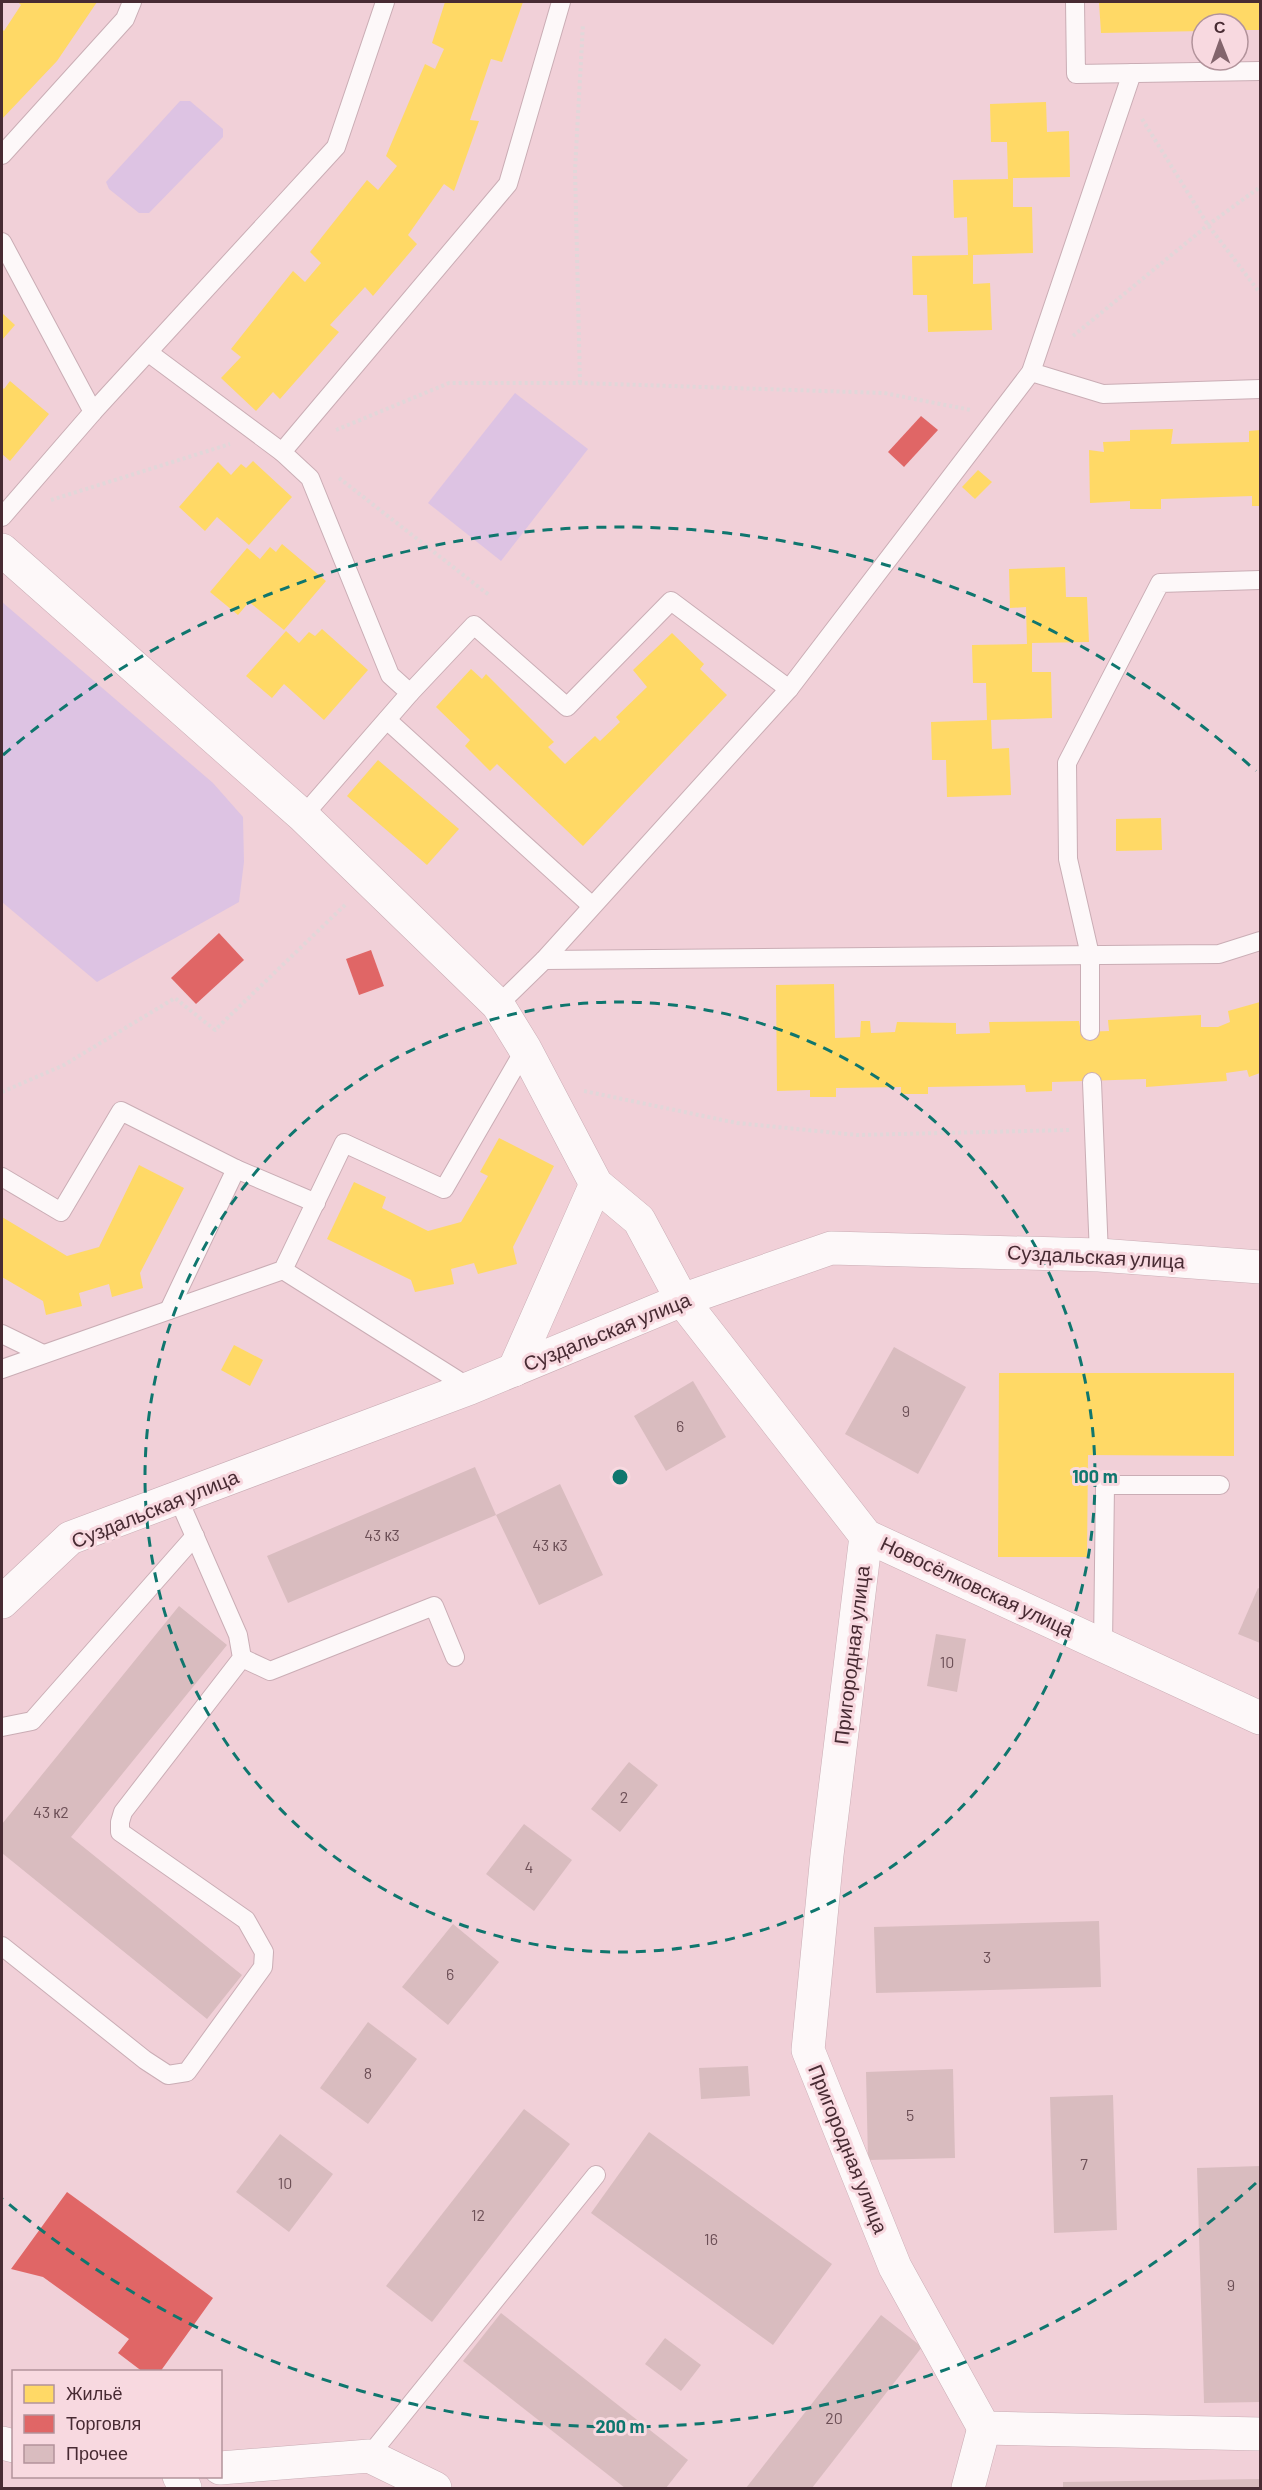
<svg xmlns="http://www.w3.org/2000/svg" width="1262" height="2490" viewBox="0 0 1262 2490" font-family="Barlow,sans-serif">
<rect width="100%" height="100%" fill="#f1d0d8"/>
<!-- green -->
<g fill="#ddc3e3">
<polygon points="180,101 190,101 223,129 223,137 149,213 139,213 109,189 106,182"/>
<polygon points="515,393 588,449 501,561 428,503"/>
<polygon points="2,602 213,783 243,817 244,862 239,902 97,982 2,902"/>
</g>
<!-- homes -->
<g fill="#ffd966">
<polygon points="18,2 97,2 57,61 2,119 2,29 4,31 21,5"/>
<polygon points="445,2 523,2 502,62 491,59 470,120 479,121 454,191 444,184 408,235 417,244 373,296 365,287 330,325 339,332 280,399 273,392 256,411 221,378 241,357 231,349 293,271 305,282 321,263 310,252 367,180 378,190 397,166 386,156 425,64 435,69 444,49 432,43"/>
<polygon points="1099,2 1260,2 1260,30 1238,30 1238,24 1202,24 1202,31 1101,33"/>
<polygon points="1046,102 1047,132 1069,131 1070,177 1013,178 1013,207 1032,207 1033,253 973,255 973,284 990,283 992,330 928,332 927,295 913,295 912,256 968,255 967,217 954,218 953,180 1008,179 1007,142 991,142 990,104"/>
<polygon points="2,313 15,325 2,340"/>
<polygon points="10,381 49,414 10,461 2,454 2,387 4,389"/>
<polygon points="1173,429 1171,444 1249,442 1249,431 1260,430 1260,506 1252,506 1252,496 1161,499 1161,509 1130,509 1130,501 1090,503 1089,450 1104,452 1103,442 1130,441 1130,430"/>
<polygon points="253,461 292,497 249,545 217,517 205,531 179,507 218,462 231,475 241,464 246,468"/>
<polygon points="978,470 992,482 975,499 962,487"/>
<polygon points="282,544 326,581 284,630 249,602 238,615 210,592 247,548 260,559 270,547 276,552"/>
<polygon points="1065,567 1066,597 1087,597 1089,642 1032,643 1032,672 1051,672 1052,718 991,720 992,749 1009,748 1011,795 947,797 946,760 932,760 931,722 987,720 986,683 973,683 972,645 1027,644 1026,607 1010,608 1009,569"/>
<polygon points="322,629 368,670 324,720 284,684 272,698 246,676 286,631 299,643 309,632 315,636"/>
<polygon points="672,633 704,664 700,669 727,695 583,846 497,764 490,771 465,746 470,740 436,707 471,669 482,679 486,674 554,742 548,747 565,764 595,736 600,741 620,722 616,717 647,687 633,670"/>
<polygon points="378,760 459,829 427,865 347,796"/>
<polygon points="1161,818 1162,850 1116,851 1116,819"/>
<polygon points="834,984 835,1038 860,1037 861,1021 870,1021 871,1033 895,1032 897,1022 956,1023 956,1034 990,1033 989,1022 1079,1021 1081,1032 1109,1031 1108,1020 1201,1015 1201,1027 1218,1027 1230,1022 1228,1011 1260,1002 1260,1073 1249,1077 1247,1070 1226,1073 1227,1081 1146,1087 1146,1079 1052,1082 1052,1091 1026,1092 1025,1085 928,1087 928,1094 901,1094 901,1087 836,1088 836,1097 810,1097 810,1090 777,1091 776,985"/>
<polygon points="499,1138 554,1166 513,1247 517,1264 478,1274 474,1263 451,1269 454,1284 415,1292 411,1280 327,1239 354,1182 386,1197 382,1208 428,1231 461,1222 488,1176 480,1172"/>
<polygon points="139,1165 184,1188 140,1273 143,1288 112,1297 109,1284 79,1293 82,1306 46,1315 43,1301 2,1277 2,1217 67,1256 99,1247"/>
<polygon points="234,1345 263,1360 250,1386 221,1370"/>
<polygon points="999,1373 1234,1373 1234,1456 1088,1455 1087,1557 998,1557"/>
</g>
<!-- shops -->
<g fill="#e06666">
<polygon points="921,416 938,430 904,467 888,452"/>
<polygon points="219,933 244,960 196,1004 171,978"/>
<polygon points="371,950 384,986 359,995 346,959"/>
<polygon points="67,2192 213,2298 160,2372 143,2372 118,2353 129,2339 43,2277 11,2269"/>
</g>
<!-- building -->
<g fill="#d9bcbf">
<polygon points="894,1347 966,1387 918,1474 845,1434"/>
<polygon points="693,1381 726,1437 666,1471 634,1416"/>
<polygon points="475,1467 496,1515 560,1484 603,1575 539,1605 496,1515 288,1603 267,1556"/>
<polygon points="1258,1588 1260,1589 1260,1643 1238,1634"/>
<polygon points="179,1606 227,1645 71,1837 242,1975 207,2019 2,1853 2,1824"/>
<polygon points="936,1634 966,1639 957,1692 927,1686"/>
<polygon points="629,1762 658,1785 620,1832 591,1809"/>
<polygon points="524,1824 572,1860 534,1911 486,1874"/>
<polygon points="1099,1921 1101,1987 876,1993 874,1927"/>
<polygon points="453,1924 499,1962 448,2025 402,1987"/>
<polygon points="368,2022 417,2059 368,2124 320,2088"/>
<polygon points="748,2066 750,2096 701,2099 699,2068"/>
<polygon points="953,2069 955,2158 868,2160 866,2072"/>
<polygon points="1113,2095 1117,2230 1054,2233 1050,2097"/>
<polygon points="524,2109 570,2144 432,2322 386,2286"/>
<polygon points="649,2132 832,2264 773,2345 591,2213"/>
<polygon points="280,2134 333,2174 289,2232 236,2192"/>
<polygon points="1260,2166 1260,2402 1204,2403 1197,2168"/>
<polygon points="501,2313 688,2460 666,2488 625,2488 463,2361"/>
<polygon points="881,2315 922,2347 812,2488 746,2488"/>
<polygon points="665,2338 701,2365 681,2391 645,2364"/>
<polygon points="1260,2479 1260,2488 1063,2488 1063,2482"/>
</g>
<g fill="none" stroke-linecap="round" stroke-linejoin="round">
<!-- lane casing -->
<g stroke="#caadb5" stroke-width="20">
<g id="lane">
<polyline points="1075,2 1076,74 1260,71"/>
<polyline points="2,155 125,19 132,2"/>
<polyline points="2,242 93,412"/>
<polyline points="149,353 282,452"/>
<polyline points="1031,372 1103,394 1260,389"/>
<polyline points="2,517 93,412 336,147 385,2"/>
<polyline points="410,693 474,625 567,707 671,601 789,689"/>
<polyline points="387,720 592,906"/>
<polyline points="303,816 410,693 390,675 310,478 282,452 508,184 561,2"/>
<polyline points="544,960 1219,954 1260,941"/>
<polyline points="498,1005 544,960 789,689 1031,372 1132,73"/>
<polyline points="1090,1031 1090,955 1068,859 1067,763 1160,583 1260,580"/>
<polyline points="1092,1082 1099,1255"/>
<polyline points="2,1177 61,1212 121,1111 236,1169 316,1203"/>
<polyline points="283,1270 470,1388"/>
<polyline points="169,1310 236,1169"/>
<polyline points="2,1334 43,1354"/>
<polyline points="2,1369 283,1270 344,1143 444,1189 525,1049"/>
<polyline points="1103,1645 1105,1485 1220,1485"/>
<polyline points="242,1658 270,1671 434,1606 455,1657"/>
<polyline points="2,1727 32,1721 195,1536"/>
<polyline points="2,1946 145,2060 168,2075 187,2072 263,1967 264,1952 246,1920 120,1832 120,1822 123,1812 242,1658 238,1635 178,1498"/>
<polyline points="369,2456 596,2175"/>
</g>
</g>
<!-- street casing -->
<g stroke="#caadb5" stroke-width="34">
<g id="street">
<polyline points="2,550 303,816 498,1005 525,1049 596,1184 639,1220 682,1300 866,1536 1260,1718"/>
<polyline points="514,1370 596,1184"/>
<polyline points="866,1536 827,1855 808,2050 895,2267 984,2428 1260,2434"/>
<polyline points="2,1602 70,1538 470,1388 682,1300 831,1248 1099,1255 1260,1267"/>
<polyline points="2,2443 14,2446"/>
<polyline points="220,2468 369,2456 435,2488"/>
<polyline points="179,2476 185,2488"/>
<polyline points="968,2488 984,2428"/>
</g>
</g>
<!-- path -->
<g stroke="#e1d7d9" stroke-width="4" stroke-dasharray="3 3" stroke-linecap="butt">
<polyline points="1142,119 1208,225 1260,293"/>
<polyline points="1073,336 1208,225 1260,187"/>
<polyline points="580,383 575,170 583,24"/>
<polyline points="336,430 449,383 580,383 884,393 971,410"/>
<polyline points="339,478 489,595"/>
<polyline points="51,500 230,444"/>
<polyline points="584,1091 737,1123 857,1135 1070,1130"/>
<polyline points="2,1092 64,1065 175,998 215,1030 346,904"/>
</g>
<!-- lane -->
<use href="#lane" stroke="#fdf8f9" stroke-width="18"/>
<!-- street -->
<use href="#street" stroke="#fdf8f9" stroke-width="33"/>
</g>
<!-- distance rings -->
<g fill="none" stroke="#0f766e" stroke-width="3" stroke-dasharray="10 8">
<circle cx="620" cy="1477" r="475"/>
<path d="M1256 2183A950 950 0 0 1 3 2199M3 755A950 950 0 0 1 1256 771"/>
</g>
<g text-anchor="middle" stroke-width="6" stroke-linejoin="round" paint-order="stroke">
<!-- number labels -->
<g font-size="16" fill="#6d5057">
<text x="906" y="1417">9</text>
<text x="680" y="1432">6</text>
<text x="382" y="1541">43 к3</text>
<text x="550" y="1551">43 к3</text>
<text x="947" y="1668">10</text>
<text x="624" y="1803">2</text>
<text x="51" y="1818">43 к2</text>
<text x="529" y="1873">4</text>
<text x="987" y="1963">3</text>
<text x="450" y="1980">6</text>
<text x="368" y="2079">8</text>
<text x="910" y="2121">5</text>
<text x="1084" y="2170">7</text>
<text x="285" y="2189">10</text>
<text x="478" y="2221">12</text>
<text x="711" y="2245">16</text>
<text x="1231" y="2291">9</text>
<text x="834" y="2424">20</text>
</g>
<!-- street labels -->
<g font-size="20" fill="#482b33" stroke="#f8d9e0">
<text transform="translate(1096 1257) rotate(3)" y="7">Суздальская улица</text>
<text transform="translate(607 1332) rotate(-22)" y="7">Суздальская улица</text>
<text transform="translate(155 1509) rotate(-22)" y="7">Суздальская улица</text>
<text transform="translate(977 1587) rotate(25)" y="7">Новосёлковская улица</text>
<text transform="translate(852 1655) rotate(-83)" y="7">Пригородная улица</text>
<text transform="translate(848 2149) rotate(68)" y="7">Пригородная улица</text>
</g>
</g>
<circle cx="620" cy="1477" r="9" fill="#0f766e" stroke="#f8d9e0" stroke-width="3"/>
<g font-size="18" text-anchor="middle" font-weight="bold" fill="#0f766e" stroke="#f8d9e0" stroke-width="6" stroke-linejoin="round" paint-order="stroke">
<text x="1095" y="1483">100 m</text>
<text x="620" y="2433">200 m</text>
</g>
<!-- border -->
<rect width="1262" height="2490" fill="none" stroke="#482b33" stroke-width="6"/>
<!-- legend -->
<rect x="12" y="2370" width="210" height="108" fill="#f8d9e0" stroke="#b2939b" stroke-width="1.5"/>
<rect x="24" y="2385" width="30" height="18" fill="#ffd966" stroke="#b2939b" stroke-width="1.5"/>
<text x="66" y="2400" font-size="18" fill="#482b33">Жильё</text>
<rect x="24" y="2415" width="30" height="18" fill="#e06666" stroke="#b2939b" stroke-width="1.5"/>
<text x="66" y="2430" font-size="18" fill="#482b33">Торговля</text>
<rect x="24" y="2445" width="30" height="18" fill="#d9bcbf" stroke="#b2939b" stroke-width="1.5"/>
<text x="66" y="2460" font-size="18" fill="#482b33">Прочее</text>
<!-- north arrow -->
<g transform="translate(1220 42) rotate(359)"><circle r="28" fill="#f8d9e0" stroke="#b2939b" stroke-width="1.5"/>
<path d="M0-4.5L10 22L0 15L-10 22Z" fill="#83656d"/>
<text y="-9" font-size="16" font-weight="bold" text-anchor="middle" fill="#482b33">С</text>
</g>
</svg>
